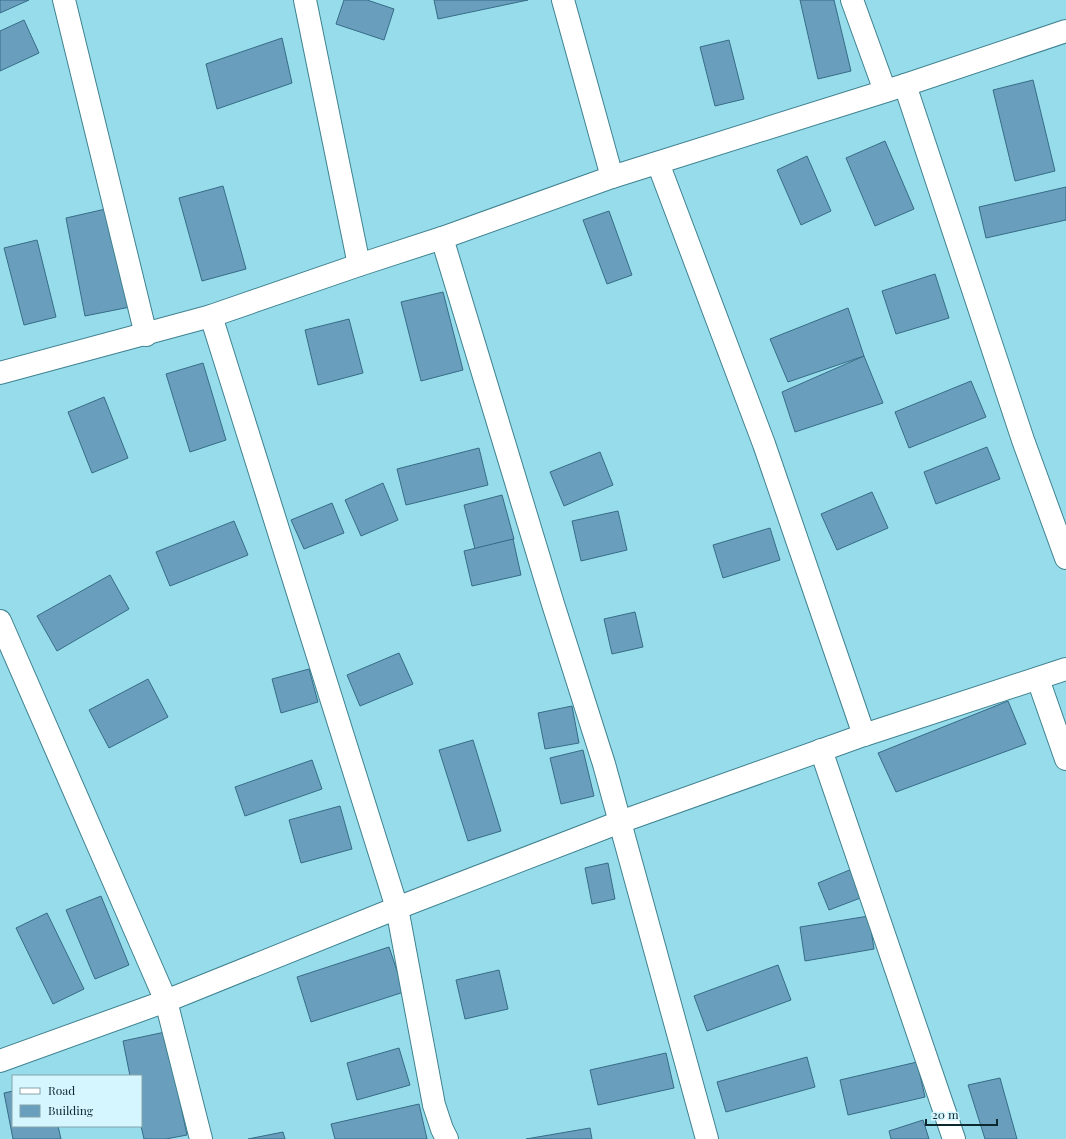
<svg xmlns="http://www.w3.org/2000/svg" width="1066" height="1139" viewBox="0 0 1066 1139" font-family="'Playfair Display',serif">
<rect width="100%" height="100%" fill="#97dcea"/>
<!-- building -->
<g fill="#699fbc" stroke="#366c87">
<polygon points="0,0 29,0 0,13"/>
<polygon points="344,0 367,0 394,9 384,40 336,24"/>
<polygon points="434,0 528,0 438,19"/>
<polygon points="800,0 834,0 851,71 818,79"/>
<polygon points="24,20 39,53 0,71 0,31"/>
<polygon points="282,38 292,83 217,109 206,64"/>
<polygon points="729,40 744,99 715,106 700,47"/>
<polygon points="1033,80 1055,171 1015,181 993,90"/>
<polygon points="885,141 914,209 875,226 846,158"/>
<polygon points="807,156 831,211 801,225 777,170"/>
<polygon points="223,186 246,269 202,281 179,198"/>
<polygon points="1066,187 1066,220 986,238 979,207"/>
<polygon points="110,208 130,307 85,316 66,218"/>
<polygon points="609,211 632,275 607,284 583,220"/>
<polygon points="37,240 56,317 24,325 4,248"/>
<polygon points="935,274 949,318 896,334 882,291"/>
<polygon points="443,292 463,370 421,381 401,302"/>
<polygon points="848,308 864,356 788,382 770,339"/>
<polygon points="349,319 363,373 318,385 305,330"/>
<polygon points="864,356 883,403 795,432 782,392"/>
<polygon points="203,363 226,440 190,452 166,374"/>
<polygon points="971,381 986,417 909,448 895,412"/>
<polygon points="104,397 128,458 92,473 68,412"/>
<polygon points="987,447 1000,479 936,504 924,472"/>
<polygon points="479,448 488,485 406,505 397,469"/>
<polygon points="600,452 613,485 564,506 550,472"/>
<polygon points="383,483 398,520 361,536 345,500"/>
<polygon points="872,492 888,528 837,550 821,514"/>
<polygon points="502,495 514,539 475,549 464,505"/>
<polygon points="332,503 344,533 304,549 291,520"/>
<polygon points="618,511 627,550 581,561 572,521"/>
<polygon points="234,521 248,555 170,586 156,552"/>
<polygon points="770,528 780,560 723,578 713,545"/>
<polygon points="513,539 521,575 472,586 464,551"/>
<polygon points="110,575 129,609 57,651 37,616"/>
<polygon points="635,612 643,647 612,654 604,619"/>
<polygon points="399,653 413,684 360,706 347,675"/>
<polygon points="309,669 318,702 281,713 272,679"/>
<polygon points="148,679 168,717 109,748 89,710"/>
<polygon points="1008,701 1026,744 896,792 878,753"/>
<polygon points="572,706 579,743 545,749 538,713"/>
<polygon points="473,740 501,831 468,841 439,750"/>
<polygon points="583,750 594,796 561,804 550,758"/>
<polygon points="312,760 322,789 245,816 235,787"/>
<polygon points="340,806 352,849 301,863 289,820"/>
<polygon points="608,863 615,899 592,904 585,868"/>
<polygon points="852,869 863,897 829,910 818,883"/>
<polygon points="101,896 129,965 95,979 66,910"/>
<polygon points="47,913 84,989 53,1004 16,928"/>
<polygon points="869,916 874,949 805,961 800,927"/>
<polygon points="389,947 404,992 311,1022 297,977"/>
<polygon points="778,965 791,1000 707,1031 694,996"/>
<polygon points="499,970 508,1009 465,1019 456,980"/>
<polygon points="165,1032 187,1135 166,1139 144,1139 141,1126 141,1076 130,1076 123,1041"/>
<polygon points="399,1048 410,1085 357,1100 347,1063"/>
<polygon points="666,1053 674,1088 598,1105 590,1070"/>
<polygon points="807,1057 815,1087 726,1112 717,1082"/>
<polygon points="917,1062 925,1097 848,1115 840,1080"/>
<polygon points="1000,1078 1017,1139 985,1139 968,1085"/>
<polygon points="13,1091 13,1126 58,1126 61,1139 13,1139 4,1093"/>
<polygon points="419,1104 427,1139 335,1139 331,1124"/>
<polygon points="923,1120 929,1139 891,1139 889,1131"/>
<polygon points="590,1128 592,1139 526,1139"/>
<polygon points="283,1132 285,1139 248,1139"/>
</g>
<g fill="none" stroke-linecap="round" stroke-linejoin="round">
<!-- street casing -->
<g stroke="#3f8290" stroke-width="24">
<g id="street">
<polyline points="64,0 146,335"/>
<polyline points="305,0 359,265"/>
<polyline points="563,0 612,177"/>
<polyline points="852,0 885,91"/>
<polyline points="905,85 1023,440 1066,558"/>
<polyline points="658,163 764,444 864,735"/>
<polyline points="442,238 553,604 604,764 707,1139"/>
<polyline points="211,316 397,908 434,1105 442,1129 447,1139"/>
<polyline points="0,373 211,316 359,265 442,238 612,177 905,85 1066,31"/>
<polyline points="0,621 166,1001 201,1139"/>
<polyline points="1038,679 1066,759"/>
<polyline points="821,750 954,1139"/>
<polyline points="0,1061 166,1001 397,908 620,822 864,735 1066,669"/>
</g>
</g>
<!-- street -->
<use href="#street" stroke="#fff" stroke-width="22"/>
</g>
<!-- legend -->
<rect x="12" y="1075" width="130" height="52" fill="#d5f6fe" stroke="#85a4ab"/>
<rect x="20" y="1088" width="20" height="6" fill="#ffffff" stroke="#85a4ab"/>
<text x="48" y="1095" font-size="12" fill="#0c292f">Road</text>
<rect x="20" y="1105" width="20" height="12" fill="#699fbc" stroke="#85a4ab"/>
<text x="48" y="1115" font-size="12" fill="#0c292f">Building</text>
<!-- scale -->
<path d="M926 1119v6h71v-6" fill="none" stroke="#0c292f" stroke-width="2"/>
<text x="932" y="1119" font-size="12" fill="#0c292f" stroke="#d5f6fe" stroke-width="3" paint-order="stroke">20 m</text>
</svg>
